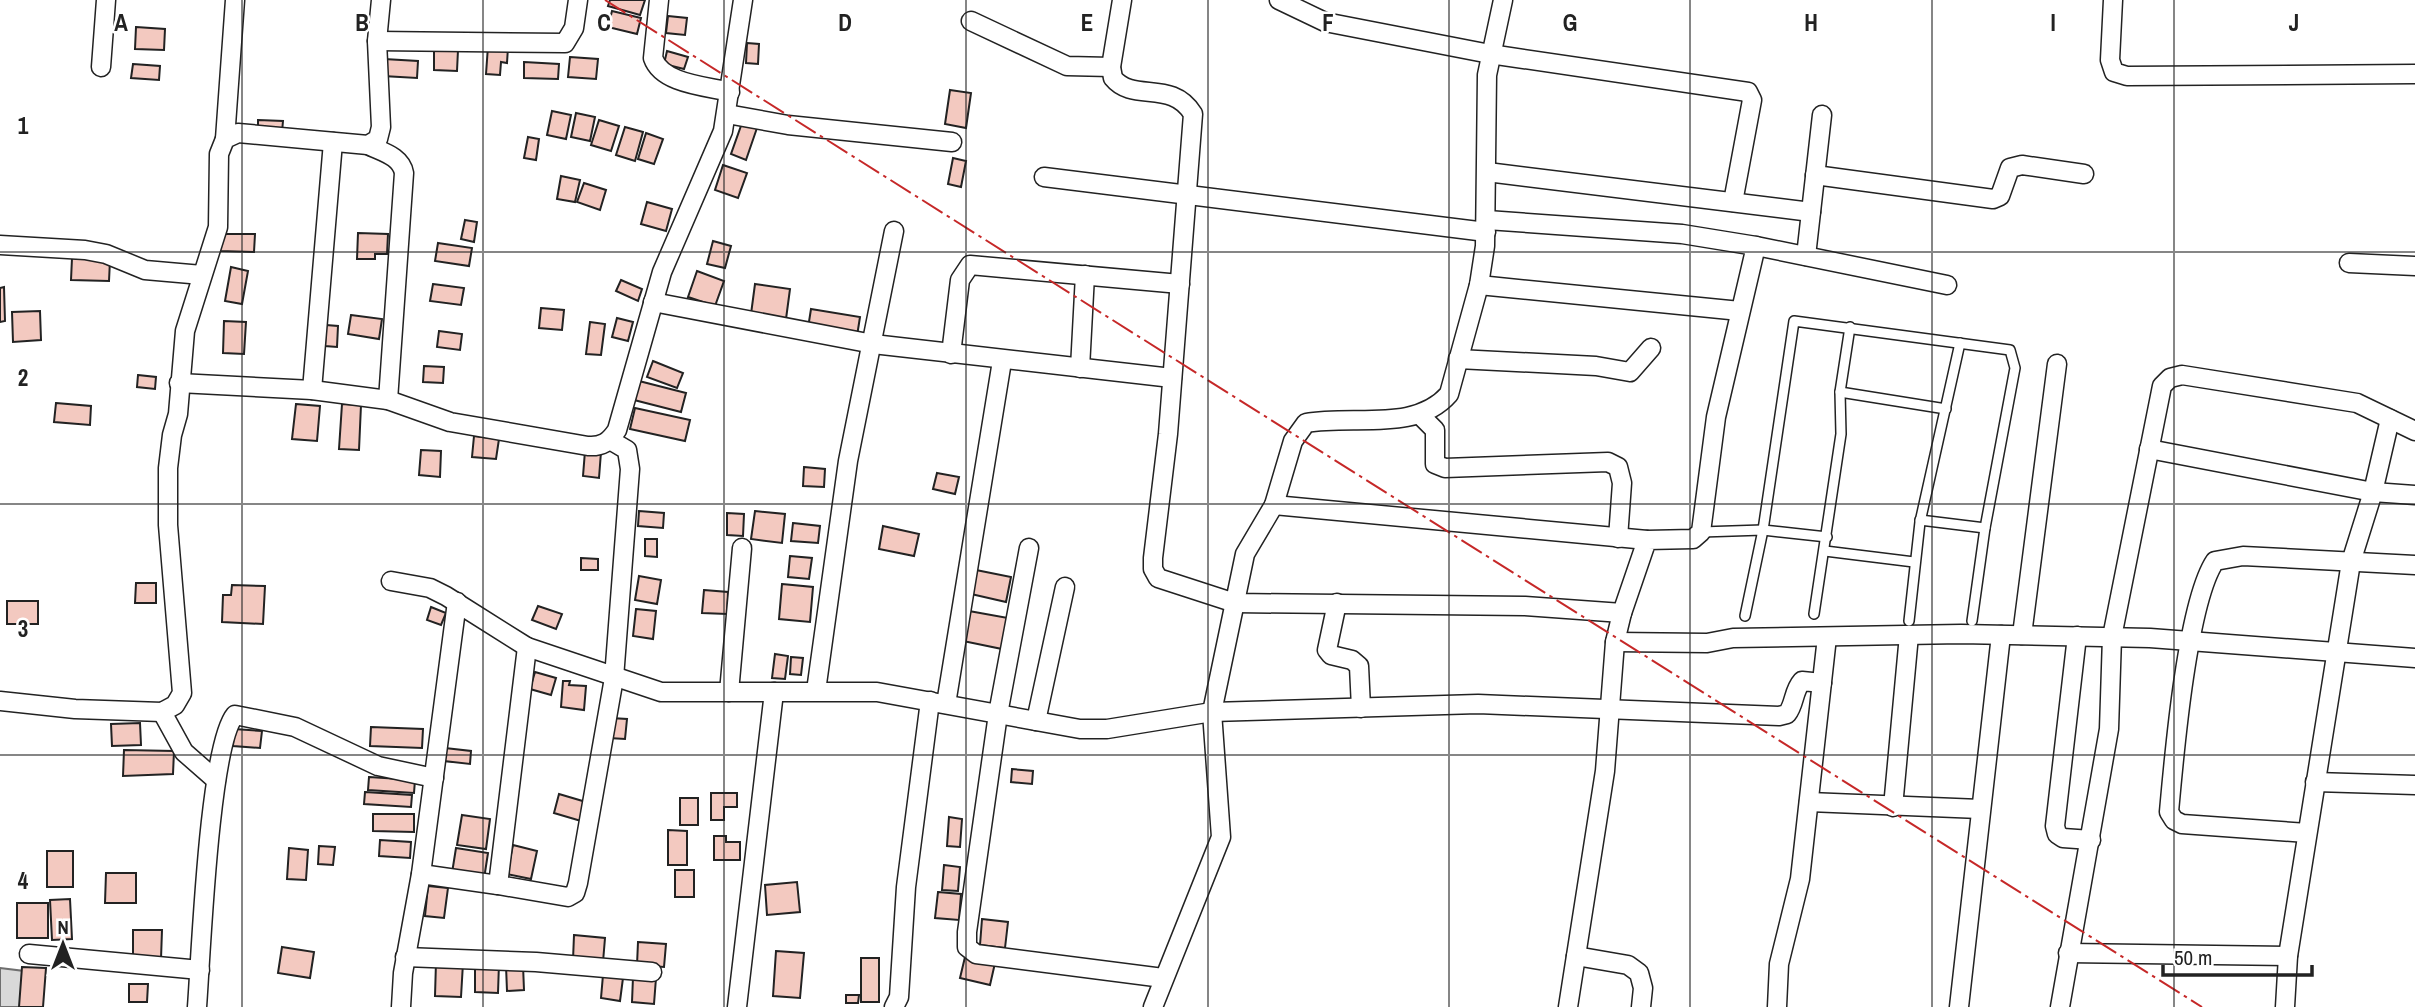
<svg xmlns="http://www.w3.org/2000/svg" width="2415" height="1007" viewBox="0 0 2415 1007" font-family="'Archivo Narrow',sans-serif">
<rect width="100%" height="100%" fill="#fff"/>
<!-- water -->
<polygon fill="#d9d9d9" stroke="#6f6f6f" stroke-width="2" points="0,968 24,971 22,1007 0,1007"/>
<!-- building -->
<g fill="#f3c9c0" stroke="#222" stroke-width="2">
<polygon points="610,0 645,0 640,15 608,6"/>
<polygon points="612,11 641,18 637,34 608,27"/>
<polygon points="668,16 687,18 685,35 666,33"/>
<polygon points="136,27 165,29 164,50 135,49"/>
<polygon points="747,43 759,44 758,64 746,63"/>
<polygon points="488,46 508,47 507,63 501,62 500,75 486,74"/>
<polygon points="434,50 458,50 457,71 434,70"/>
<polygon points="667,51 688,57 684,69 664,64"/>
<polygon points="570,57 598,59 596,79 568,77"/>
<polygon points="384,59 418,61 417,78 383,76"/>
<polygon points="524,62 559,64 558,79 524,78"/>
<polygon points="133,64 160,66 159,80 131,78"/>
<polygon points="950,90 971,93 966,128 945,124"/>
<polygon points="552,111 571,115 566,139 547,135"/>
<polygon points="576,113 595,117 590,141 571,137"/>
<polygon points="258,120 283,121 282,132 258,131"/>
<polygon points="599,120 619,126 611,151 591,145"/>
<polygon points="742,123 757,128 746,160 731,154"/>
<polygon points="625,127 643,132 635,161 616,155"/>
<polygon points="646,133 663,139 654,164 638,159"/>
<polygon points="528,137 539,139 536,160 524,158"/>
<polygon points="953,158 966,161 961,187 948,184"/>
<polygon points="723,165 747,173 738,198 715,190"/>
<polygon points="561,176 580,180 575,202 557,199"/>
<polygon points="584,183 606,190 600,210 577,202"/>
<polygon points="647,202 672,209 666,231 641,224"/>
<polygon points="465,220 477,222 474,242 461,239"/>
<polygon points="358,233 388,234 387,254 375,254 375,259 357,259"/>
<polygon points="219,234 255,234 254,252 219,251"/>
<polygon points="713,241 731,246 725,268 707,264"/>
<polygon points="438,243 472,248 469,266 435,261"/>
<polygon points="72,258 110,260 109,281 71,280"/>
<polygon points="231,267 248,271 242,304 225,301"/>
<polygon points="697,271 724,281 715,306 688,297"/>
<polygon points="621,280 642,289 638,301 616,291"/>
<polygon points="433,284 464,288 461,305 430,301"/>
<polygon points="755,284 790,289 786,319 751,314"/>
<polygon points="4,287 5,321 0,322 0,288"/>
<polygon points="541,308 564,310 562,330 539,328"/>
<polygon points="811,309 860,317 857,336 808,328"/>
<polygon points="40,311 41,340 13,342 12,312"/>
<polygon points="351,315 382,319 379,339 348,334"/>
<polygon points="617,318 633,322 628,341 612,337"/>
<polygon points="224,321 246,322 244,354 223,353"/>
<polygon points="590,322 605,324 601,355 586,354"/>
<polygon points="326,325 338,326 337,347 325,346"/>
<polygon points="439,331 462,334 460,350 437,347"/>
<polygon points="653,361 683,373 677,388 647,377"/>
<polygon points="424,366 444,367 443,383 423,382"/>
<polygon points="138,375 156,377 155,389 137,387"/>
<polygon points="639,381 686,393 681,412 634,400"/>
<polygon points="56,403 91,406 90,425 54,422"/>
<polygon points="296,404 320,406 317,441 292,439"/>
<polygon points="342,404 361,405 359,450 339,449"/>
<polygon points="635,408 690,420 685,441 630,429"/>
<polygon points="474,436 499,439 496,459 472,457"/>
<polygon points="421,450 441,451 440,477 419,475"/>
<polygon points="585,451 601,452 599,478 583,476"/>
<polygon points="804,467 825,469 824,487 803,486"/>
<polygon points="937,473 959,477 955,494 933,489"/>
<polygon points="639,511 664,513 663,528 638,526"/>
<polygon points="755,511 785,514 782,543 751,539"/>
<polygon points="727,513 744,514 743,536 727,535"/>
<polygon points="793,523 820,526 818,543 791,541"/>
<polygon points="883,526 919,534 914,556 879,549"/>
<polygon points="645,539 657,539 657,557 645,556"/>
<polygon points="790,556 812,558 809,579 788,577"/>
<polygon points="581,558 598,559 598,570 581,570"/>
<polygon points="976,570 1011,577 1006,602 971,594"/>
<polygon points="639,576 661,580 657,604 635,600"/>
<polygon points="136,583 156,583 156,603 135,603"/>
<polygon points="782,584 813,587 810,622 779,619"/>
<polygon points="232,585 265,586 263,624 222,622 223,595 231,595"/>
<polygon points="704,590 728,592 727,614 702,613"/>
<rect x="7" y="601" width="31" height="23"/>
<polygon points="538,606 562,614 556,629 532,620"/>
<polygon points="431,607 446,613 441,625 427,620"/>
<polygon points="636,609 656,611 653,639 633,636"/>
<polygon points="969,611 1008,618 1002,649 963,641"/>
<polygon points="775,654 788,656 785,679 772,678"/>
<polygon points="791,657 803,658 801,675 790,674"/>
<polygon points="535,672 556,678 551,695 530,689"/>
<polygon points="563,681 570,681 569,685 586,686 584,710 561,707"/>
<polygon points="611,718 627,719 625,739 609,738"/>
<polygon points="140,723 141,745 112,746 111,724"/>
<polygon points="371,727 423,729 422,748 370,746"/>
<polygon points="234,729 262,731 260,748 233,746"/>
<polygon points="445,748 471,751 470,764 444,761"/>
<polygon points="124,750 174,751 173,774 123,776"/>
<polygon points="1012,769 1033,771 1032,784 1011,782"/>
<polygon points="369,777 415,780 414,793 368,790"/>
<polygon points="365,792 412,795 411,807 364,804"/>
<polygon points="711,793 737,793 737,807 724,807 724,820 711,820"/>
<polygon points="559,794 586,802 581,821 554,813"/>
<rect x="680" y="798" width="18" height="27"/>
<polygon points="373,814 414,814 414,832 373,831"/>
<polygon points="462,815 490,819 486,849 457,845"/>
<polygon points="949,817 962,819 960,847 947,846"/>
<polygon points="668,830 687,831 687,865 668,865"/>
<polygon points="714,836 726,836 726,842 740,842 740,860 714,860"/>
<polygon points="380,840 411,842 410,858 379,856"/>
<polygon points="513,845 537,851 531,879 507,874"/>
<polygon points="319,846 335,847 333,865 318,864"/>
<polygon points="289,848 308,850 306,880 287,879"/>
<polygon points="456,848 488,853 484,879 452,873"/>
<rect x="47" y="851" width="26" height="36"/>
<polygon points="944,865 960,867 958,891 942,890"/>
<rect x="675" y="870" width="19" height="27"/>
<polygon points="106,873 136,873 136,903 105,903"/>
<polygon points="797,882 800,912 767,915 765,885"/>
<polygon points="428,886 448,888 444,918 425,916"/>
<polygon points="938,892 961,894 959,920 935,918"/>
<polygon points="70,899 72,939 52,940 50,900"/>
<rect x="17" y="903" width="31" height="35"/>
<polygon points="982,919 1008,922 1005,948 980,945"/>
<polygon points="133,930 162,930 161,959 133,958"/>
<polygon points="574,935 605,938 603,962 573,960"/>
<polygon points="638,942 666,944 664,967 637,965"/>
<polygon points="282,947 314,952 310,978 278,973"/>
<polygon points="776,951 804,953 800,998 773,996"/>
<polygon points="965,957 995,963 990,985 960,978"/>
<rect x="861" y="958" width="18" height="44"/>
<polygon points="436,962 463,963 461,997 435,996"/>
<polygon points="475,962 499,963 498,993 475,992"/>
<polygon points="523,965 524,990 507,991 506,966"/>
<polygon points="22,967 46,968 43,1007 19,1007"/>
<polygon points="603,975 623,978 620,1001 601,998"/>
<polygon points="633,977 656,978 654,1004 632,1002"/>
<polygon points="129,984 148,984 147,1002 129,1002"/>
<polygon points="846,995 859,995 858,1003 846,1003"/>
</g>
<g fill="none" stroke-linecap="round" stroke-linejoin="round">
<!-- lane casing -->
<g stroke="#222" stroke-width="12">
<g id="lane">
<polyline points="1840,392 1946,409"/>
<polyline points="1920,520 1985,528"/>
<polyline points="1701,532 1763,530 1745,616"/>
<polyline points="1827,537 1763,530 1794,321 2010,350 2015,368 1985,528 1972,621"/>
<polyline points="1825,551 1914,562"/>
<polyline points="1814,614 1841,434 1840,392 1850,327"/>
<polyline points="1909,621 1920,522 1960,343"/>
</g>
</g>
<!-- street casing -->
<g stroke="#222" stroke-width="21">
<g id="street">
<path d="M659,0L653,58C662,84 706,86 730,92"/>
<path d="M1122,0L1111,67L1113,78C1133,103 1172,79 1193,114L1168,434L1153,558V569L1158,578L1235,603L1525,606L1622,613L1647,540L1693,539L1701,532L1716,417L1756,246L1682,234L1487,220"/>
<polyline points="1279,0 1325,22 1490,54 1748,92 1752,100 1733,202"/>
<polyline points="2113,0 2110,60 2114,72 2127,76 2415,74"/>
<polyline points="971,21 1067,66 1111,67"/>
<polyline points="377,41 565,43 574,28 578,0"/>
<polyline points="101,67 106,0"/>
<polyline points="727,114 788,125 952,142"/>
<polyline points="225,139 235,0"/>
<path d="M368,145C382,152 401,156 404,173L388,400"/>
<polyline points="1487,172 1811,212"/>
<polyline points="1815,175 1993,199 2000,196 2010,168 2022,165 2084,174"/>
<polyline points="1044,177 1486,232"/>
<polyline points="0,245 85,250 106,254 145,270 202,275"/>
<polyline points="1756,246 1947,285"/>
<polyline points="1806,256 1822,115"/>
<polyline points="2349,263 2415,266"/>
<polyline points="1479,285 1740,311"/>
<polyline points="653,302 873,344 1172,378"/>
<polyline points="951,354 960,280 970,265 1180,284"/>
<polyline points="1458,359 1596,366 1630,372 1651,348"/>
<polyline points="1080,368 1085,275"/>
<path d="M179,383L312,390L388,400L450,422L588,446C602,447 609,442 617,430L662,272L723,131L743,0"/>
<polyline points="312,390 333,142"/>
<polyline points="1420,415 1435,430 1435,464 1445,468 1608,462 1618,467 1622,483 1618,538"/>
<polyline points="2149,449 2373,492 2415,495"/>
<polyline points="1274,505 1647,540"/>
<polyline points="1029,548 998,714 967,932 967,947 976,954 1163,978"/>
<path d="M391,581L430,588L446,596L527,647L661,692H877L1080,729H1107L1212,712L1478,704L1779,716L1787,714C1795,704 1793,691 1802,681L1822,683"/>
<polyline points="1337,603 1327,650 1331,655 1352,660 1359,666 1361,708"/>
<polyline points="2022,635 2057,364"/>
<polyline points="2077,636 2055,826 2057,834 2063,838 2091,840"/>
<polyline points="1615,642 1707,643 1733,638 1961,634 2150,638 2415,658"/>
<polyline points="816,691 848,461 894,231"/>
<polyline points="729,692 742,548"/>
<polyline points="0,701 75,709 162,712 175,705 182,693 168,525 168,468 172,435 178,414 185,331 218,227 219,154 225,139 238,133 368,145 378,139 381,127 377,41 381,0"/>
<polyline points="946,704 1002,361"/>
<polyline points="162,712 184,752 216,780"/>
<polyline points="1036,721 1065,587"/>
<polyline points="2315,782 2415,785"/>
<polyline points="1809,802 1980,809"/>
<polyline points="1893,807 1909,635"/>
<path d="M2307,833L2182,824L2174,820L2169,812C2174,756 2187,603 2215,561L2243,556L2415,565"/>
<polyline points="421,874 498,885 527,647"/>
<polyline points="498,885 568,897 575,893 578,883 614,678 630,469 627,450 610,440"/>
<polyline points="2068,953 2288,956"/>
<polyline points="29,954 200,970"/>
<polyline points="1576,956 1628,965 1639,973 1643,988 1641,1007"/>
<polyline points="405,957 536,962 652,972"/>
<path d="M197,1007C201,955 209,746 235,715L295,727L378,766L434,778"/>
<polyline points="401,1007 403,973 421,874 457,602"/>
<polyline points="737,1007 774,692"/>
<polyline points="894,1007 899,997 906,887 930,701"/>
<path d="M1153,1007L1221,837L1212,712L1245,554L1274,505L1293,441L1306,423C1353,414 1415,433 1449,394L1479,285L1485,246L1487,75L1503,0"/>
<polyline points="1568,1007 1605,771 1615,642 1622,613"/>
<polyline points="1777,1007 1779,964 1800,879 1827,637"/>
<polyline points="1959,1007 2001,635"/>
<polyline points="2060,1007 2109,729 2112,637 2162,386 2170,378 2182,375 2357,403 2415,431"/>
<polyline points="2285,1007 2288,956 2351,562 2373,492 2390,419"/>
</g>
</g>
<!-- lane -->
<use href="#lane" stroke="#fff" stroke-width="9"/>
<!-- street -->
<use href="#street" stroke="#fff" stroke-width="18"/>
<!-- power -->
<polyline stroke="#c62828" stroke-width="2" stroke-dasharray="24 5 3.5 5" stroke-linecap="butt" points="605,0 2202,1007"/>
</g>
<!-- grid -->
<path fill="none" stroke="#222" stroke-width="2" stroke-opacity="0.55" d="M242,0V1007M483,0V1007M724,0V1007M966,0V1007M1208,0V1007M1449,0V1007M1690,0V1007M1932,0V1007M2174,0V1007M0,252H2415M0,504H2415M0,755H2415"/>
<g font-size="23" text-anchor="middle" font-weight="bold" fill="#222" stroke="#fff" stroke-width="5" stroke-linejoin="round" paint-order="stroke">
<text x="121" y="31">A</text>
<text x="362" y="31">B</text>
<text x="604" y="31">C</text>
<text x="845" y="31">D</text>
<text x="1087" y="31">E</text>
<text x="1328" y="31">F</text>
<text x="1570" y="31">G</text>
<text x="1811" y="31">H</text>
<text x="2053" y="31">I</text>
<text x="2294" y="31">J</text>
<text x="23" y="134">1</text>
<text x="23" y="386">2</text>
<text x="23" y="637">3</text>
<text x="23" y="889">4</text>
</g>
<!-- north arrow -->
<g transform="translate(63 944)" stroke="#ffffff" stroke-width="5" paint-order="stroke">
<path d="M0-5L12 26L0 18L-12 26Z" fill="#222222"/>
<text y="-10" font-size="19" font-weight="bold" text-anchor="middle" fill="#222222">N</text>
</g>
<!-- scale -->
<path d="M2163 965v10h149v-10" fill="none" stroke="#222222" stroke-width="3.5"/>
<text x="2174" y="965" font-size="21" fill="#222222" stroke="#ffffff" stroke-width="5" paint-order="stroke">50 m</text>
</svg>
